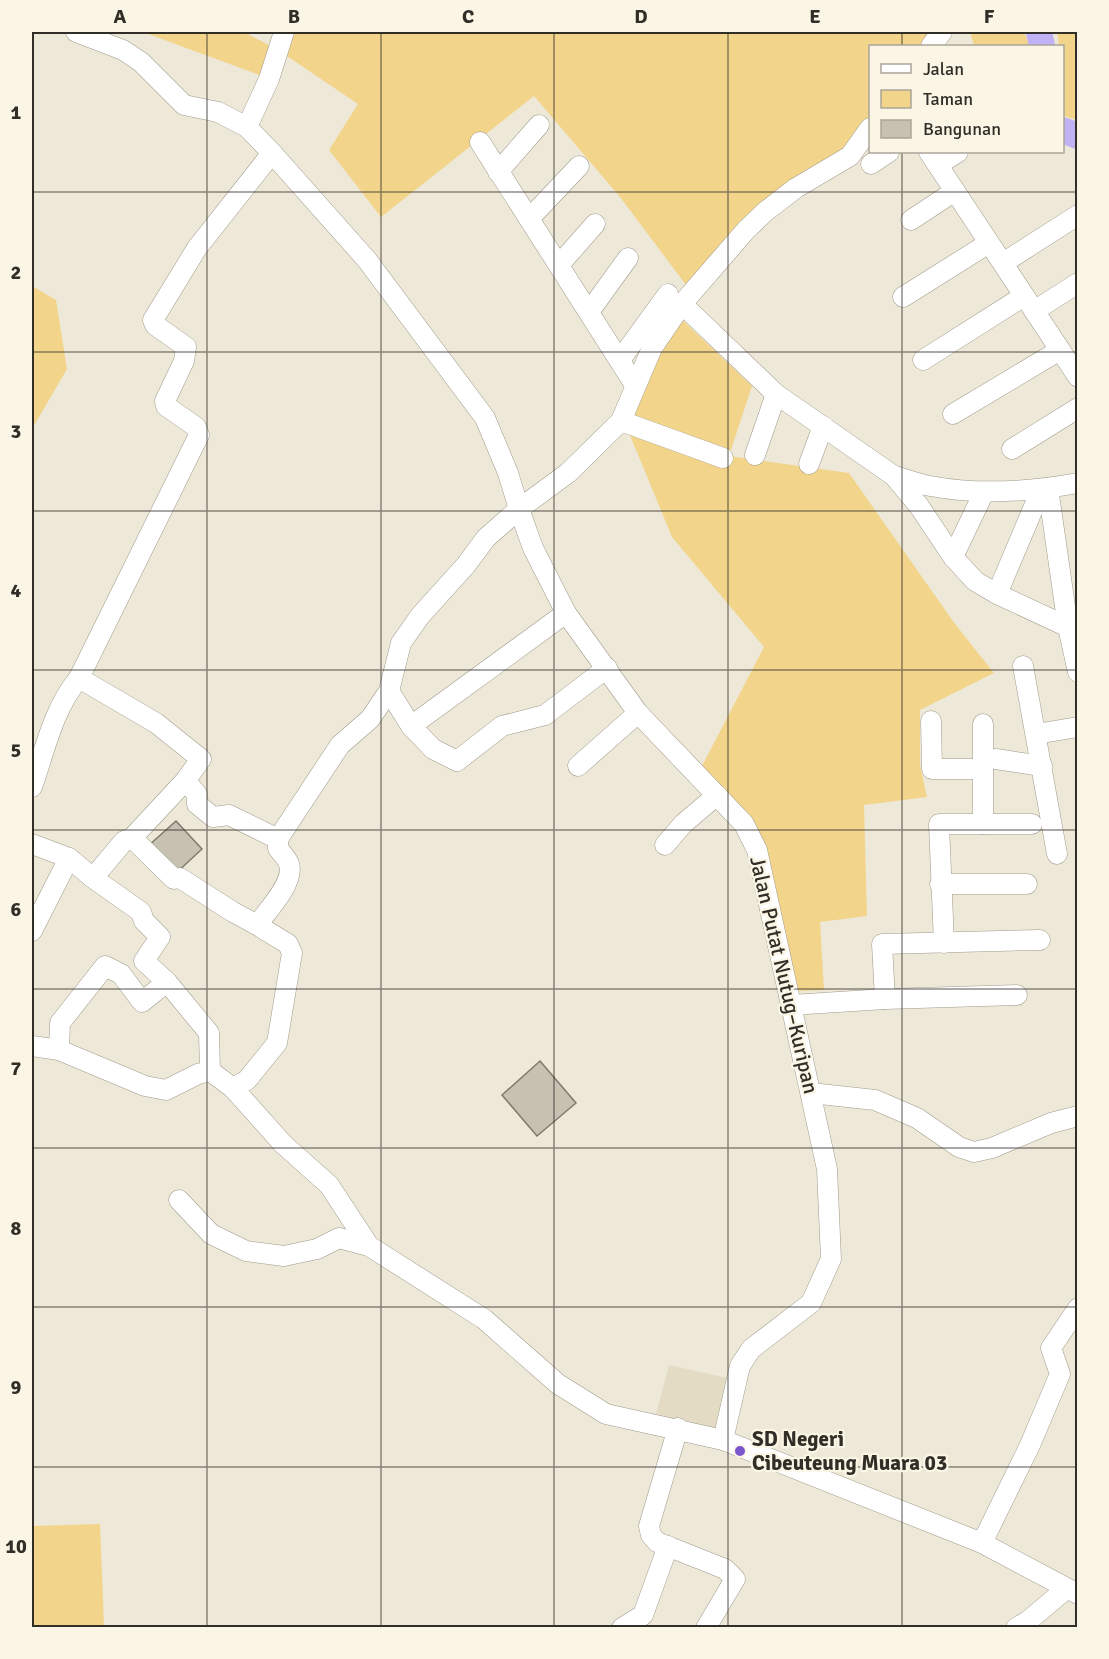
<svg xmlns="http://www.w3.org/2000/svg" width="1109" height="1659" viewBox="0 0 1109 1659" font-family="Signika,sans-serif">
<rect width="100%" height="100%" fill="#eee8d8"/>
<!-- built -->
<polygon fill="#e4dbc5" points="669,1365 732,1379 721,1434 655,1418"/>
<!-- green -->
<g fill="#f2d58b">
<polygon points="143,32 244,32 274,48 280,32 934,32 923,46 870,46 870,115 833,163 790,185 692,293 620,197 534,96 381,217 329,150 358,104 275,48 265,77"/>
<polygon points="970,32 1024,32 1030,46 974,46"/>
<polygon points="1057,32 1077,32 1077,120 1064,116 1062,46 1059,46"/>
<polygon points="32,286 56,300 67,369 32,429"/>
<polygon points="676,314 752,386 729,456 849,473 955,624 994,673 920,710 920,765 927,797 864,805 867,916 820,922 824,990 798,991 759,837 702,766 764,647 672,537 620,411"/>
<polygon points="100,1524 104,1627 32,1627 32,1526"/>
</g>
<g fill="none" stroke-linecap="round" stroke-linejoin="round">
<!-- river -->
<g stroke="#c0b2f5" stroke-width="26">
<polyline points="1039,32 1042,46"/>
<polyline points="1062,130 1078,136"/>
</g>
</g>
<!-- building -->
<g fill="#c6c1b1" stroke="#807a6c" stroke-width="1.5">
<polygon points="176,821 202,849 174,875 148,846"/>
<polygon points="540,1061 576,1103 537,1136 502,1095"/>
</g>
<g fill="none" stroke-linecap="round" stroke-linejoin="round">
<!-- minor casing -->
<g stroke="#9f9a8b" stroke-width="21">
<g id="minor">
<path d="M76,32L123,50L141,62L184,105L218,112L247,127L272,153L367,260L485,418L508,473L519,509L486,538L466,565L420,616L401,643L389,691L370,719L340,745L278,839V848C281,853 287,858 289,864C295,882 268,910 257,925L288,944L292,953L277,1043L247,1080L233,1088"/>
<polyline points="931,46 942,32"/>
<polyline points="247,127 269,79 284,32"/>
<polyline points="870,128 850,156 796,188 766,211 746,230 682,304 652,348 621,421 568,473 519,509 533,548 566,613 638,713 744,824 757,850 827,1169 831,1259 811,1303 751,1349 740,1366 723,1440 982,1543 1078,1594"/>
<polyline points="480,142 635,385"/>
<polyline points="929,152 1078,377"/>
<polyline points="272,153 197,248 153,320 155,325 186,347 184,361 165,401 166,406 196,427 199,435 79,678 156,723 201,759 185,781 197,794 197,804 213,817 229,815 278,839"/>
<polyline points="871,164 889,152"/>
<polyline points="939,164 958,152"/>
<polyline points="498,172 539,125"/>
<polyline points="529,219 579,166"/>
<polyline points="911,220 955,191"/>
<polyline points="1003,263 1078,215"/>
<polyline points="559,265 595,224"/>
<polyline points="903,297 989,243"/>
<polyline points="682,304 776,394 894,476 919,506 953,557 975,581 997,594 1068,627"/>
<polyline points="1034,311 1078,283"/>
<polyline points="589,312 628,258"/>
<polyline points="620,360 668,294"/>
<polyline points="923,360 1024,296"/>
<polyline points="953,414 1060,350"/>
<polyline points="621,421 723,458"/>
<polyline points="1012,449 1078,408"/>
<polyline points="755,455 776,394"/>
<polyline points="809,464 823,426"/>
<path d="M894,476C906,479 918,484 930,486C979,495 1029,492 1078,483"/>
<polyline points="1048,488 1068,627 1078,672"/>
<polyline points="953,557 984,492"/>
<polyline points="997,594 1041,490"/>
<polyline points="1023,666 1057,854"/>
<polyline points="389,691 411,726 433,749 457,761 502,726 545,715 607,668"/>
<polyline points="931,721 932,769 983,769"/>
<polyline points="983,724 983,824"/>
<polyline points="411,726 566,613"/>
<polyline points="1036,734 1078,727"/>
<polyline points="996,759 1042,766"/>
<polyline points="578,766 638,713"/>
<polyline points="185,781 132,838 174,879 180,878 233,912 257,925"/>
<path d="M32,787C45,750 53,709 79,678"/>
<polyline points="32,844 69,858 93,878 141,912 144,921 160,937 144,961 167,982 209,1033 210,1071"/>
<polyline points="665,845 683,824 717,795"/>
<polyline points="93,878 124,841 132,838"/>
<polyline points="940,884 1027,884"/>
<polyline points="32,931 69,858"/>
<polyline points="944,943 939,824 1032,824"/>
<polyline points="885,999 882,944 1040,940"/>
<polyline points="791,1005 885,999 1017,995"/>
<polyline points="32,1046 59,1050 145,1086 166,1090 198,1074 210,1071 233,1088 283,1144 329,1185 369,1246 484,1319 558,1384 606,1414 723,1440"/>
<polyline points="59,1050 60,1023 105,966 121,974 142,1002 167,982"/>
<polyline points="811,1093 875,1100 917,1118 959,1147 974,1152 992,1148 1051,1123 1078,1116"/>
<polyline points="179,1200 211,1234 246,1251 284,1256 317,1249 339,1238 369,1246"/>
<polyline points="678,1428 649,1526 651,1535 657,1542 725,1569 735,1579 706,1628"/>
<polyline points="982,1543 1030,1445 1060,1374 1051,1348 1078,1308"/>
<polyline points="622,1628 643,1615 668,1546"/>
<polyline points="1016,1628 1028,1621 1066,1589"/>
</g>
</g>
<!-- minor -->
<use href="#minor" stroke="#fff" stroke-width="20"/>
</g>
<!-- grid -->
<path fill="none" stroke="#312e28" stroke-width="1.5" stroke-opacity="0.55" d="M207,32V1628M381,32V1628M554,32V1628M728,32V1628M902,32V46M902,152V1628M32,192H1078M32,352H1078M32,511H1078M32,670H1078M32,830H1078M32,989H1078M32,1148H1078M32,1307H1078M32,1467H1078"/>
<!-- markers -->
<circle fill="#7955ce" stroke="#fbf5e5" stroke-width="2" cx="740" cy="1451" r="6"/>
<g text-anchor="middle" stroke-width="4.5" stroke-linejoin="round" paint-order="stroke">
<!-- street labels -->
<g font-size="21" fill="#312e28" stroke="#fbf5e5">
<text transform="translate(784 975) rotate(77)" y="7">Jalan Putat Nutug–Kuripan</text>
</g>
<!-- poi labels -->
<g font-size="21" font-weight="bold" fill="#312e28" stroke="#fbf5e5" text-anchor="start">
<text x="752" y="1446">SD Negeri<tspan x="752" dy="24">Cibeuteung Muara 03</tspan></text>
</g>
</g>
<!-- border -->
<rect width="1109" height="1659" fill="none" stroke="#fbf5e5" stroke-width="66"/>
<!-- legend -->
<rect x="869" y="45" width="195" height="108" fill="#fbf5e5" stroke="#aaa599" stroke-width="1.5"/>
<rect x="881" y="64" width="30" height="9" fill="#ffffff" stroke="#aaa599" stroke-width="1.5"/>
<text x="923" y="75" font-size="18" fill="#312e28">Jalan</text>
<rect x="881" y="90" width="30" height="18" fill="#f2d58b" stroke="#aaa599" stroke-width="1.5"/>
<text x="923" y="105" font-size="18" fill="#312e28">Taman</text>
<rect x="881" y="120" width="30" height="18" fill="#c6c1b1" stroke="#aaa599" stroke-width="1.5"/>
<text x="923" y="135" font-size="18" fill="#312e28">Bangunan</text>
<rect x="33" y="33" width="1043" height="1593" fill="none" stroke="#312e28" stroke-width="2"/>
<g font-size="20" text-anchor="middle" font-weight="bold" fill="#312e28">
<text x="120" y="23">A</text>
<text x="294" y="23">B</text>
<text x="468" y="23">C</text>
<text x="641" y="23">D</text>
<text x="815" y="23">E</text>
<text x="989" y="23">F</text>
<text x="16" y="119">1</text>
<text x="16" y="279">2</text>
<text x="16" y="438">3</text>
<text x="16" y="597">4</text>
<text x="16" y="757">5</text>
<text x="16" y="916">6</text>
<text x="16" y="1075">7</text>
<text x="16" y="1235">8</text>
<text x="16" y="1394">9</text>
<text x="16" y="1553">10</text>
</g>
</svg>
